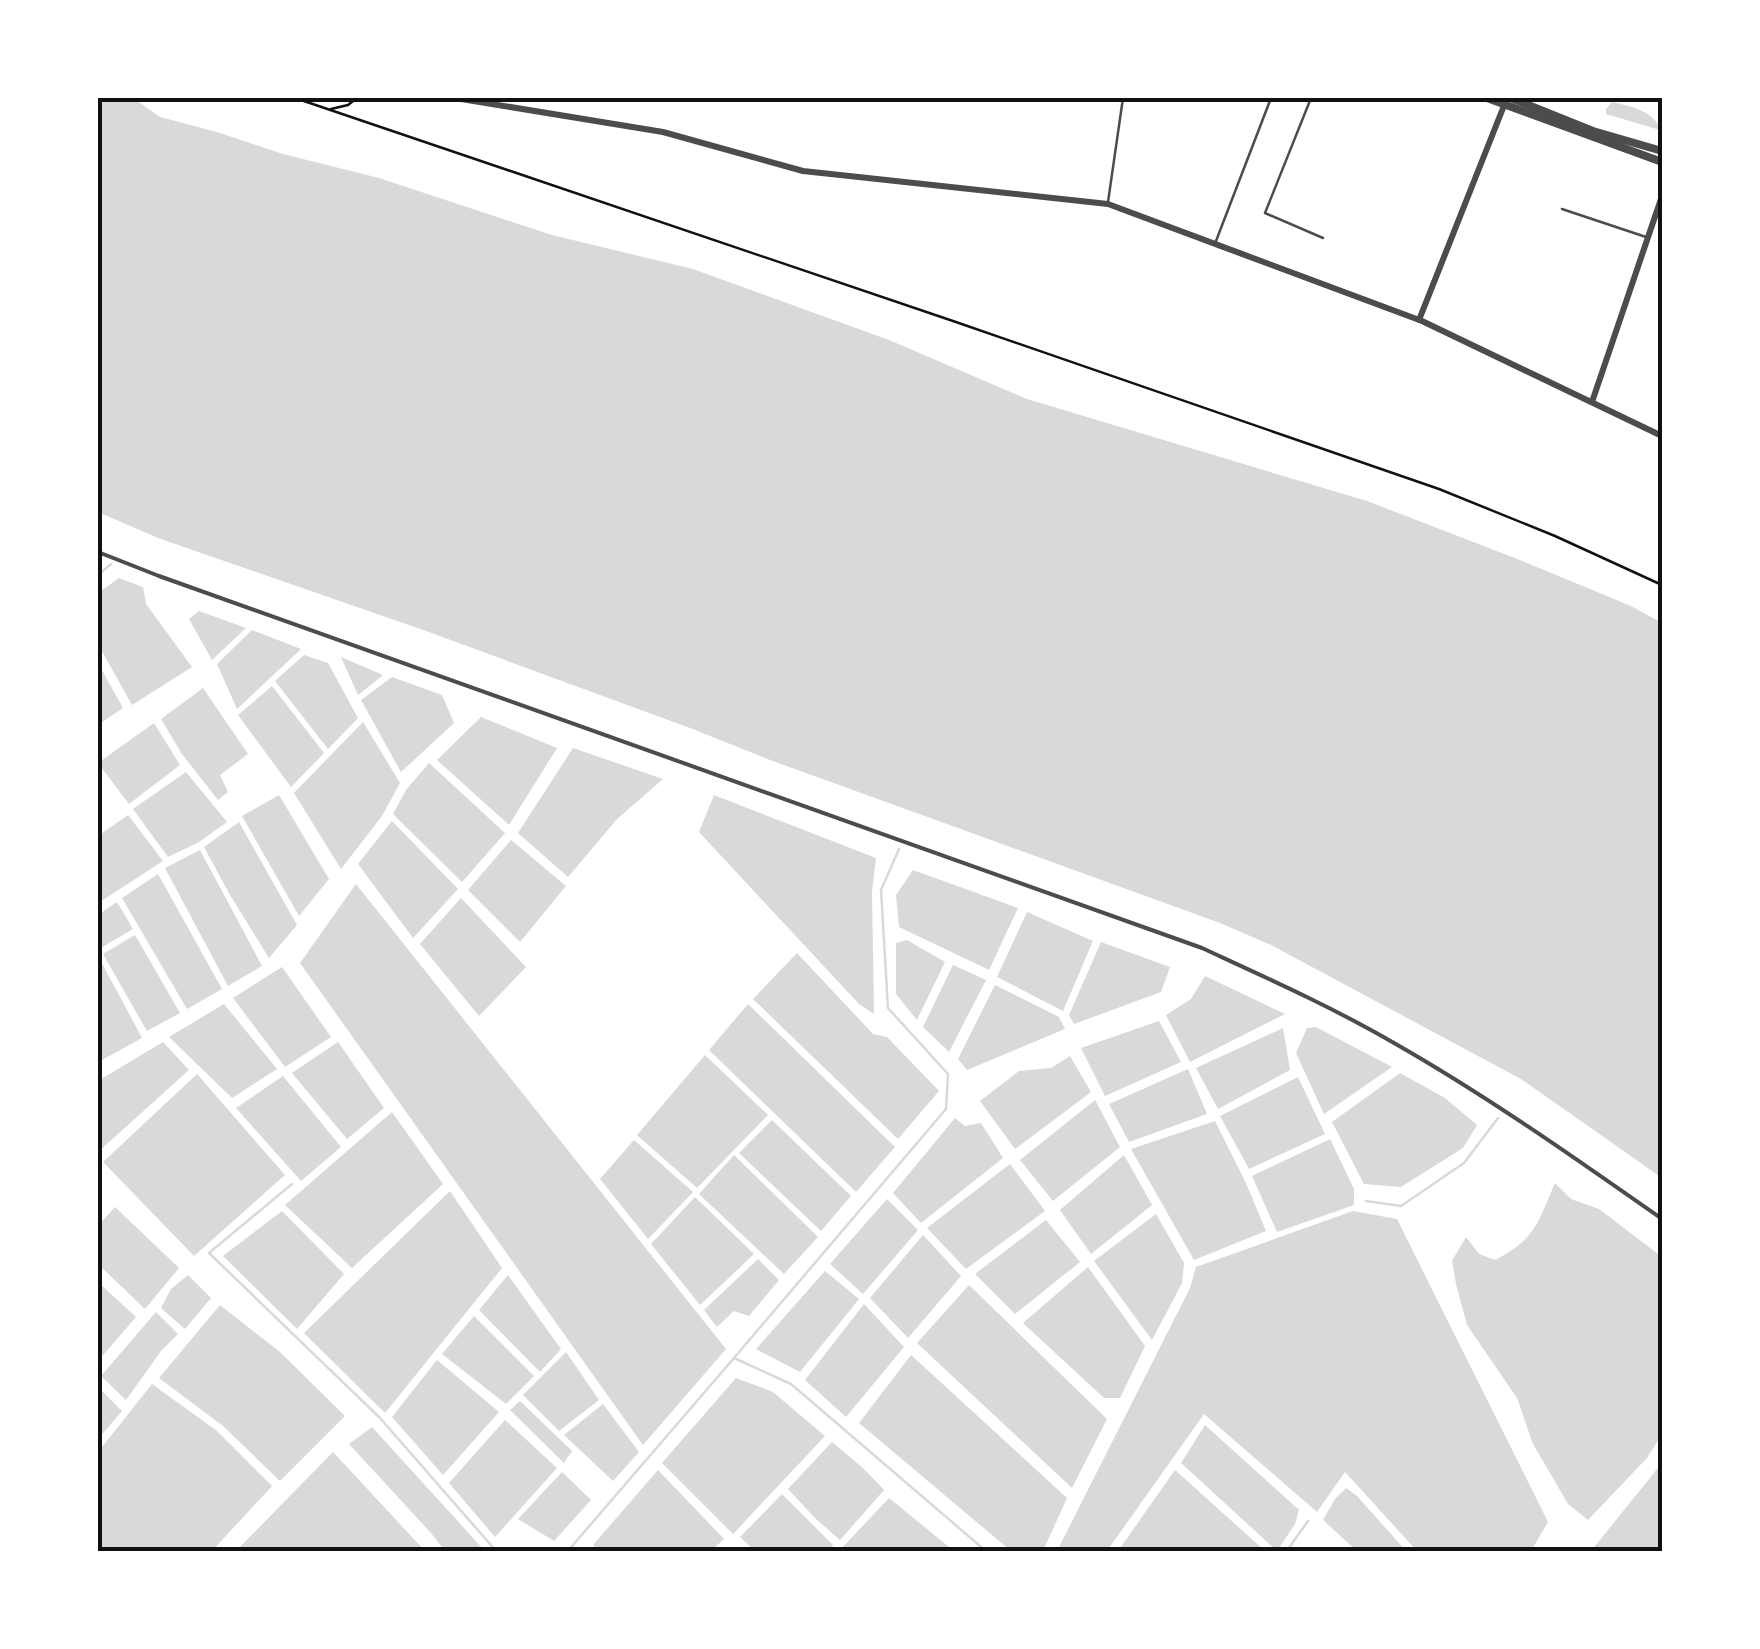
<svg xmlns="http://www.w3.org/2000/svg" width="1760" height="1649" viewBox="0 0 1760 1649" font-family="'Zilla Slab',serif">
<rect width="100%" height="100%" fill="#fff"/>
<!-- water -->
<g fill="#d9d9d9">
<polygon points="98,98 133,98 160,117 217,132 283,154 379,178 552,235 693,269 889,340 1027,399 1367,501 1520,560 1631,606 1662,623 1662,1178 1521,1079 1271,945 1220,923 770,760 690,728 426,631 158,538 98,512"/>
<path d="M1612,102C1630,106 1655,111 1660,130L1606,114V109Z"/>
<polygon points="119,578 143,587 146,604 192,667 132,705 98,644 98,593"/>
<polygon points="199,611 246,628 212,660 189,619"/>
<polygon points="252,630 301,649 237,709 217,664"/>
<polygon points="304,655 328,663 358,718 328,749 275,681"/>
<polygon points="341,657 383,675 358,695"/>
<polygon points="98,663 123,708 98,725"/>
<polygon points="392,677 442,695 454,723 401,772 361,700"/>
<polygon points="272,686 324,753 291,787 238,715"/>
<polygon points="203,688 248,754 220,775 228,792 218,800 182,754 161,719"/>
<polygon points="481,717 557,748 509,825 437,760"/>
<polygon points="363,722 400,783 382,816 341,869 294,793"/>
<polygon points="154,723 180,765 129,804 98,763"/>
<polygon points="573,748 663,779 617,819 568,877 518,833"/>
<polygon points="429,763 505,833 462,882 393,814 406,790"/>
<polygon points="186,772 227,822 199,842 168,857 133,809"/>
<polygon points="279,795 329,879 299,916 242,816"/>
<polygon points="714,795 876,858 872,892 874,1014 859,1004 699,832"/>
<polygon points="128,815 163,861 103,900 98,892 98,836"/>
<polygon points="392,821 458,889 413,938 358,864"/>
<polygon points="239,822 297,925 269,958 230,895 204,847"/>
<polygon points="511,840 566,886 520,942 468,890"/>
<polygon points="200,850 262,966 228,986 165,868"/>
<polygon points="913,870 1018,908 989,970 899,927 896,895"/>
<polygon points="158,874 222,989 187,1009 122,898"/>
<polygon points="356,884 726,1349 643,1445 300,963"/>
<polygon points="461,898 526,967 479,1016 420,944"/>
<polygon points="117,902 133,929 99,949 98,915"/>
<polygon points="1027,912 1093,941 1063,1011 997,977"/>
<polygon points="135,935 180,1013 147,1031 103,954"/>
<polygon points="907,940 945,962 917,1020 896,994 896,943"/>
<polygon points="1101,942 1170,967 1161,992 1074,1024 1069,1015"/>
<polygon points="797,953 873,1034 887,1037 939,1091 898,1139 753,999"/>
<polygon points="98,956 142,1038 102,1060 98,1052"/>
<polygon points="953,965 986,980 949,1052 923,1027"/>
<polygon points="282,967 331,1037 285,1067 233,998"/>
<polygon points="1205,976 1285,1014 1190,1062 1166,1015 1191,999"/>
<polygon points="995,985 1059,1017 1065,1029 967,1070 958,1059"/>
<polygon points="224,1004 277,1069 232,1098 169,1037"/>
<polygon points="748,1004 895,1147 856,1192 709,1050"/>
<polygon points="1159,1021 1181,1062 1105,1096 1081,1048"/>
<polygon points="1316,1027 1392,1067 1324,1114 1296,1053 1307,1028"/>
<polygon points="1283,1028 1290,1070 1218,1109 1196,1068"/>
<polygon points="163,1042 189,1070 98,1152 98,1081"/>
<polygon points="338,1042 384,1108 347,1139 292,1073"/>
<polygon points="705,1055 768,1115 697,1188 637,1135"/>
<polygon points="1070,1056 1091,1092 1015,1149 980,1101 1019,1071 1051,1068"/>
<polygon points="1188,1069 1207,1114 1129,1142 1109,1104"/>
<polygon points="1400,1073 1445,1098 1477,1125 1463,1148 1401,1187 1364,1184 1332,1122"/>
<polygon points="197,1074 285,1175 194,1256 103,1162"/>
<polygon points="283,1076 341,1147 301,1181 236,1108"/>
<polygon points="1298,1077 1325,1134 1249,1169 1220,1116"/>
<polygon points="1095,1100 1120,1147 1053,1201 1020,1160"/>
<polygon points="392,1112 443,1184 352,1268 285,1205"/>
<polygon points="955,1118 965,1126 981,1123 1003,1158 921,1223 893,1193"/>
<polygon points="772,1120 851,1196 821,1231 739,1153"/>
<polygon points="1215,1121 1246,1183 1266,1231 1194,1260 1131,1149"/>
<polygon points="1330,1139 1354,1189 1354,1205 1277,1232 1252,1176"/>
<polygon points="634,1140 693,1192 648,1239 600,1179"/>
<polygon points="734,1155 818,1237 784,1274 699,1194"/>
<polygon points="1124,1155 1152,1205 1091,1254 1060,1210"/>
<polygon points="1010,1164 1045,1211 966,1269 927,1228"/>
<path d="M1555,1183L1571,1199L1599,1209L1662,1257V1434L1647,1458L1588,1520L1568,1504L1533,1444L1517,1398L1467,1325L1456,1284L1452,1261L1466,1237L1479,1254L1495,1260C1536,1239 1538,1222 1555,1183Z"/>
<polygon points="450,1191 502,1268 385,1413 304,1333"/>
<polygon points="695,1197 754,1254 700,1305 651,1244"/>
<polygon points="887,1199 918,1230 863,1294 830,1264"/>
<polygon points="115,1207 179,1268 145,1309 98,1264 98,1226"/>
<polygon points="282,1211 344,1274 297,1329 223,1256"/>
<polygon points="1353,1211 1397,1219 1548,1522 1531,1551 1417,1551 1345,1472 1317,1512 1204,1414 1107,1551 1057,1551 1190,1288 1196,1267"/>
<polygon points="1156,1214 1184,1263 1182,1283 1152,1340 1094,1261"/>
<polygon points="1046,1220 1080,1262 1015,1314 975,1274"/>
<polygon points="923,1235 961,1276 908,1338 870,1298"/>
<polygon points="758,1259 779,1280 749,1316 734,1311 717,1327 704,1310"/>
<polygon points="1088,1267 1145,1346 1120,1398 1104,1398 1023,1323"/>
<polygon points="825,1271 859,1299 800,1372 756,1349"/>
<polygon points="188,1275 211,1298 185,1329 161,1308 171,1289"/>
<polygon points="508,1275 561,1349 540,1372 479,1310"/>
<polygon points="98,1282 136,1317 98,1361"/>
<polygon points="969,1285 1107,1419 1072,1488 917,1343"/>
<polygon points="864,1304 904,1347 846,1417 805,1380"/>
<polygon points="220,1305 280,1352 345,1416 280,1481 223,1426 159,1378"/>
<polygon points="156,1312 178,1334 161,1351 126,1400 101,1376"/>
<polygon points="474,1316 534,1376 506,1404 442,1354"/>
<polygon points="566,1352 599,1400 559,1431 523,1395"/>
<polygon points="911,1355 1067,1498 1043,1551 1011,1551 859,1423"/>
<polygon points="437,1360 499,1412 443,1475 392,1417"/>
<polygon points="736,1378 773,1392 825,1436 733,1534 662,1463"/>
<polygon points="152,1384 217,1431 272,1486 212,1551 98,1551 98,1452"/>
<polygon points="98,1387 122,1411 98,1439"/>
<polygon points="520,1401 572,1451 564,1463 510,1410"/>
<polygon points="603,1404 639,1452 613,1481 564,1435"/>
<polygon points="505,1420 557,1468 495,1537 449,1483"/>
<polygon points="1205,1425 1299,1510 1295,1524 1277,1551 1181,1463"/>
<polygon points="372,1427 485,1551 445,1551 431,1533 349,1444"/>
<polygon points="832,1442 864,1469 884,1490 840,1540 815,1518 788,1489"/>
<polygon points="333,1452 425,1551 236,1551"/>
<polygon points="1662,1463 1662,1551 1591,1551"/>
<polygon points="658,1470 724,1539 711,1551 600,1551 593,1545"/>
<polygon points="1175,1470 1265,1551 1118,1551"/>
<polygon points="562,1472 591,1500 554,1541 518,1519"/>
<polygon points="1346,1488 1357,1496 1406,1551 1357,1551 1323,1520 1335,1499"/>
<polygon points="782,1494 833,1545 828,1551 755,1551 740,1537"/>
<polygon points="889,1498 954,1551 839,1551"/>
</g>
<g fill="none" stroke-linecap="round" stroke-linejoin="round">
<!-- stream -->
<g stroke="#d9d9d9" stroke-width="2.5">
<polyline points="98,575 111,564"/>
<polyline points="292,1184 209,1253 380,1418 497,1552"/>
<polyline points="1366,1201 1401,1206 1464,1163 1498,1118"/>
<polyline points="734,1358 946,1109 948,1074 888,1008 881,890 899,849"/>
<polyline points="567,1552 734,1358 791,1384 987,1552"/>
<polyline points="1286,1552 1308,1521"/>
</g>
<!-- path -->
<g stroke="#111" stroke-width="2.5">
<polyline points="295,98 953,321 1439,489 1555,536 1662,585"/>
<polyline points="331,109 348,105 357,98"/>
</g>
<!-- service -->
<g stroke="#4c4c4c" stroke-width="2.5">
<polyline points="1311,98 1265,213 1323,238"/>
<polyline points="1108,202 1123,98"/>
<polyline points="1562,209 1646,237"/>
<polyline points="1216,241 1271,98"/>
</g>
<!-- pedestrian -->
<path stroke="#4c4c4c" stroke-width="4" d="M98,552L159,576L1202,948C1267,978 1332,1007 1394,1043C1487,1096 1575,1158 1662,1219"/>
<!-- minor -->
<g stroke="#4c4c4c" stroke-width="6">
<polyline points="455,98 663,132 803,171 1108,204 1422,321 1662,436"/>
<polyline points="1419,320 1507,98"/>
<polyline points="1592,402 1662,196"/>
</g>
<!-- tertiary -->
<g stroke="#4c4c4c" stroke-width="8">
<polyline points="1487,98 1662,162"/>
<polyline points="1511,98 1593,131 1662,151"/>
</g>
</g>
<!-- border -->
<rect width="1760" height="1649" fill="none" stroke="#ffffff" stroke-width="200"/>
<rect x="100" y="100" width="1560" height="1449" fill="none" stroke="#111" stroke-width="4"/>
</svg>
